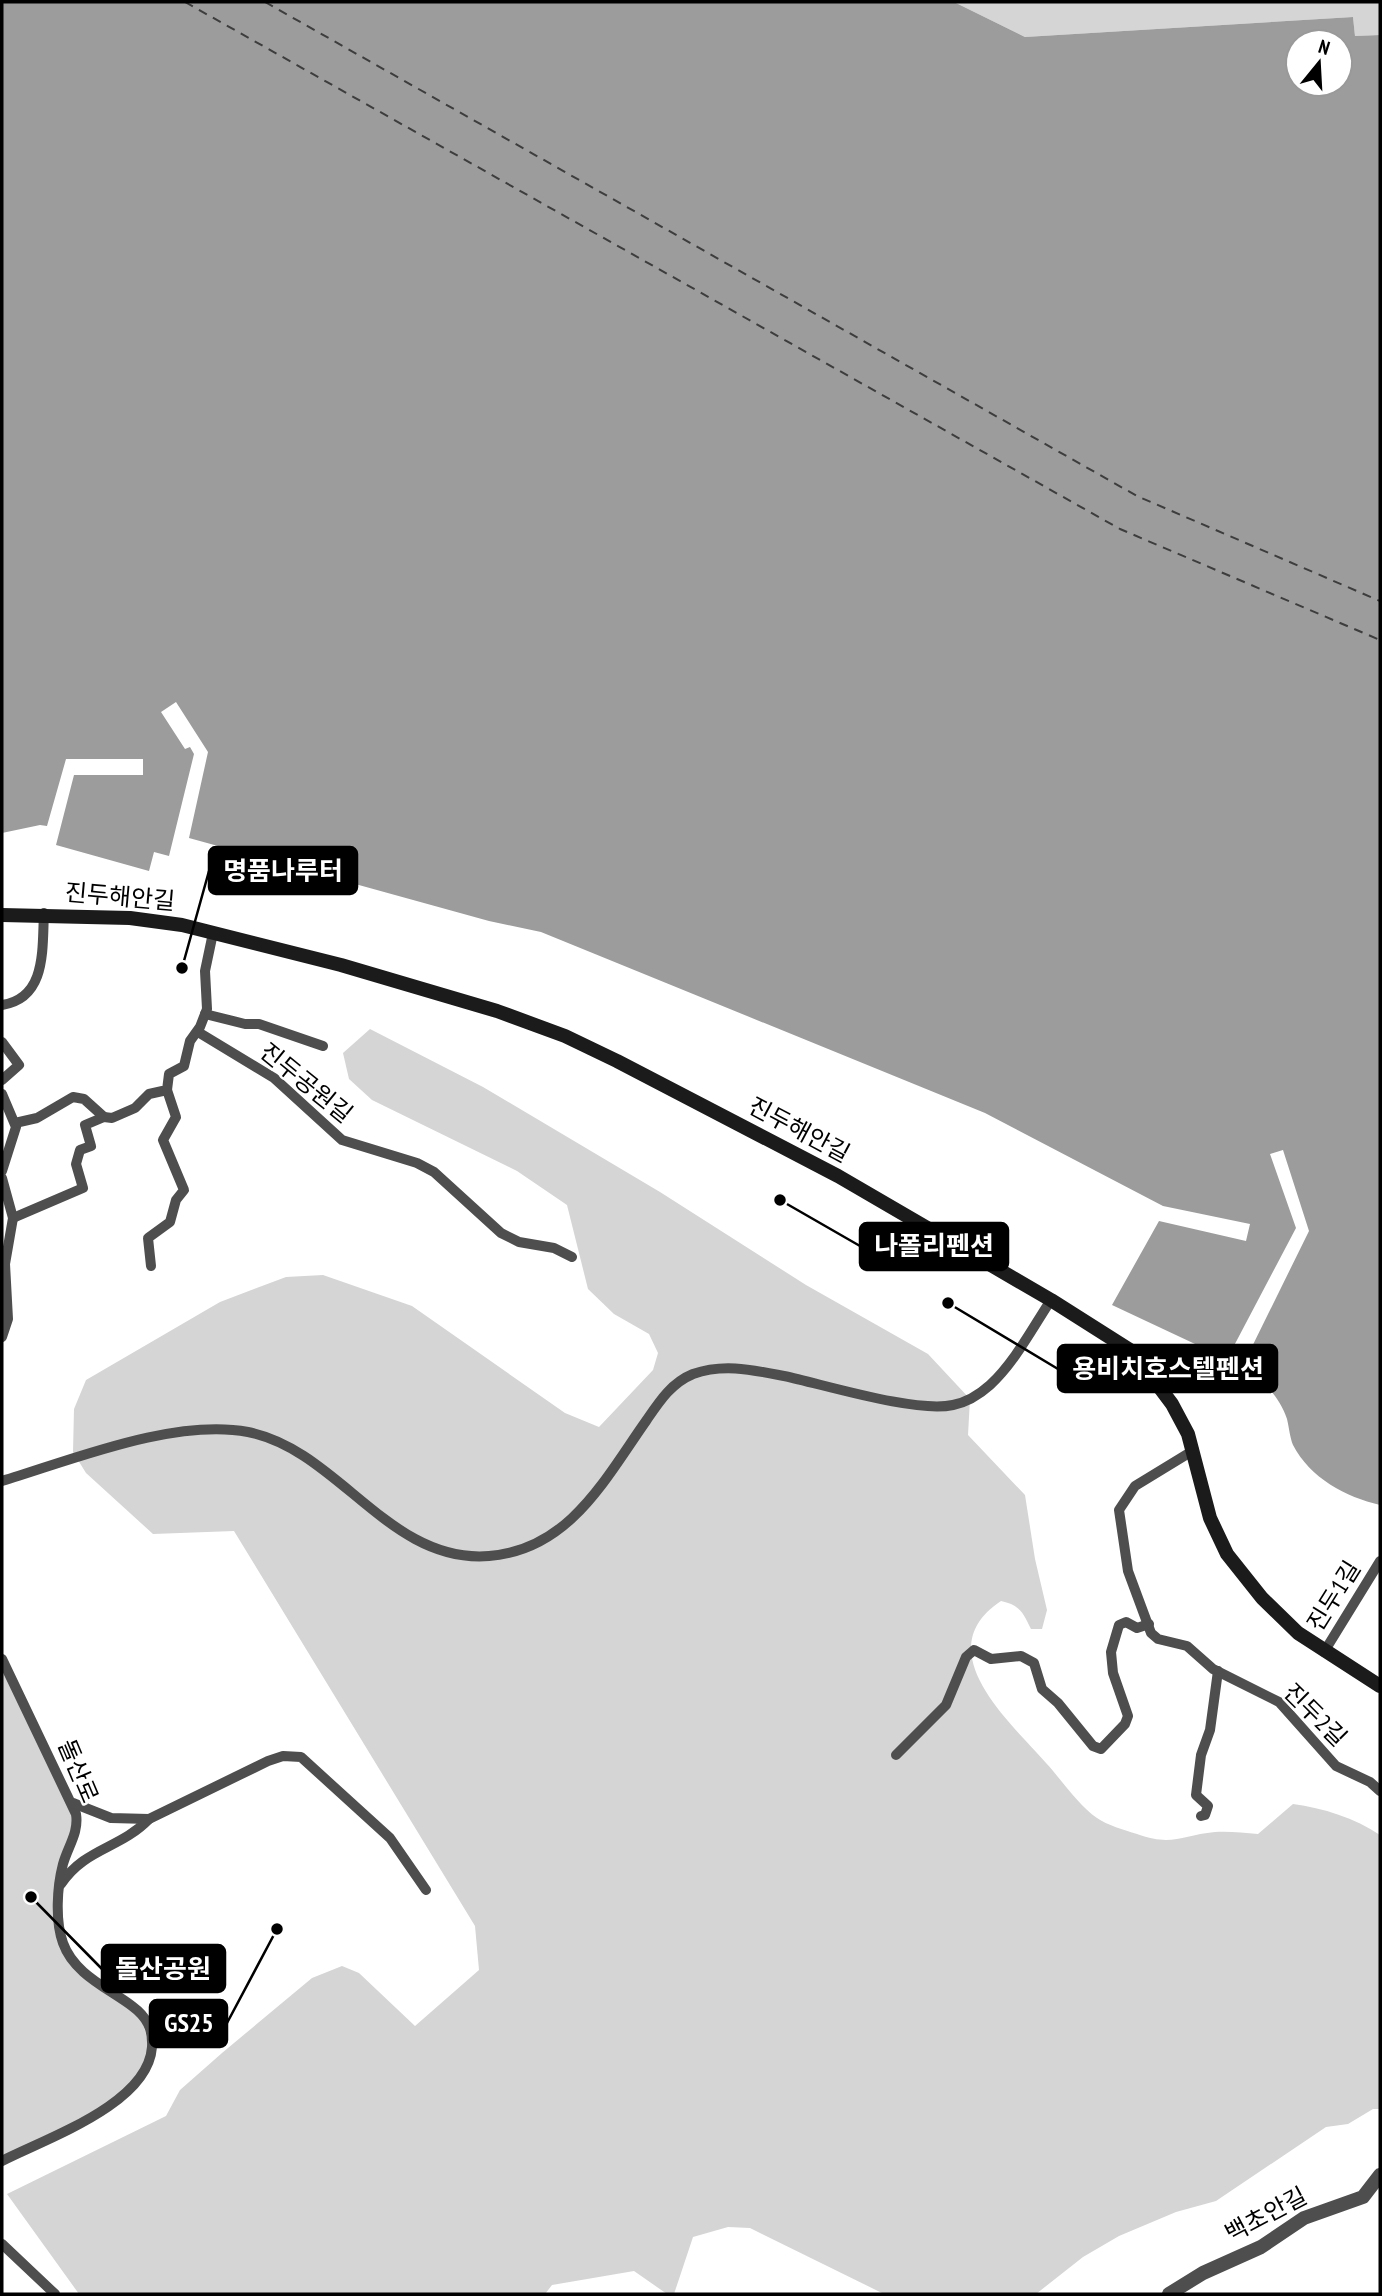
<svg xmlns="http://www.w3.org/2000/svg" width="1382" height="2296" viewBox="0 0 1382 2296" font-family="'PT Sans Narrow','Noto Sans KR',sans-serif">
<rect width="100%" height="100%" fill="#fff"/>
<!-- green -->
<g fill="#d5d5d5">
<polygon points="954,2 1380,2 1380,35 1355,36 1353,17 1025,37"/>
<path d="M370,1029L483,1087L660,1192L806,1285L928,1354L970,1399L968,1435L1025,1495L1035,1559L1047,1610L1042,1629H1031C1023,1613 1020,1605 1001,1601C927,1650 1009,1721 1046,1763C1061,1779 1078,1805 1097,1818C1107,1825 1124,1830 1137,1834C1172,1847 1182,1835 1215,1832C1229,1831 1244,1833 1258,1834L1293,1804C1323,1808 1355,1818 1380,1835V2109H1373L1348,2124L1326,2127L1216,2201L1176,2212L1119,2236L1083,2257L1036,2294H884L750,2228L728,2227L693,2237L674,2294H667L634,2271L552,2285L545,2294H79L7,2194L166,2116L180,2090L222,2053L312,1978L342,1966L359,1973L415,2026L479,1970L475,1926L234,1531L153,1534L86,1473L73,1452L74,1409L86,1380L220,1302L286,1277L323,1275L412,1306L565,1413L599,1427L653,1370L658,1353L649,1334L614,1314L588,1289L567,1205L517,1171L372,1100L349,1079L343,1053Z"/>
<polygon points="2,1659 76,1814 64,1861 58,1910 71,1960 140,2013 151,2052 130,2092 2,2161"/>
</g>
<!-- water -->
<path fill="#9c9c9c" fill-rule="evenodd" d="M2,2H954L1025,37L1353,17L1355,36L1380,35V1505C1346,1497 1310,1478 1293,1445C1290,1438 1289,1427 1287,1419C1279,1395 1262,1380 1242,1367L1309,1231L1283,1150L1270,1154L1296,1228L1227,1359L1112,1305L1159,1221L1246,1241L1250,1224L1163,1206L985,1113L541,932L489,921L189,838L208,752L176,702L161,712L185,749L190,747L194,754L169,856L154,852L149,871L56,845L74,775H143V759H66L47,826L40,825L2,833ZM1298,42H1340V84H1298Z"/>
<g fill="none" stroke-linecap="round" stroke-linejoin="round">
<!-- ferry -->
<g stroke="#3d3d3d" stroke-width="2" stroke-dasharray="9 7" stroke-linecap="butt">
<polyline points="185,2 1120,529 1380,640"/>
<polyline points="265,2 1137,496 1380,601"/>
</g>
<!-- lane -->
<g stroke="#4e4e4e" stroke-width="10">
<path d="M2,1005C47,998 42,949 44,913"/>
<polyline points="205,1014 245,1024 259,1024 323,1046"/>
<polyline points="198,1032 274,1078 342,1140 417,1163 434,1172 501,1233 519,1242 554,1248 572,1257"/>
<polyline points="2,1042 19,1065 2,1080"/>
<polyline points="2,1094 16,1127 2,1171"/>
<polyline points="15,1123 37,1118 73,1097 84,1099 104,1117 112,1118 135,1108 149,1094 167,1090 169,1074 184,1066 190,1041 200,1027 207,1009 205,971 213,933"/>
<polyline points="2,1178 13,1218 5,1264 8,1319 2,1337"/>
<polyline points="13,1218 83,1188 76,1164 80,1150 91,1146 85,1125 104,1117"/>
<polyline points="151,1266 148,1238 170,1222 176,1200 184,1190 163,1140 176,1117 167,1090"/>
<polyline points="1194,1450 1135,1486 1119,1510 1128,1571 1151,1633 1158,1639 1187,1646 1213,1669 1279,1702 1336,1766 1370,1782 1380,1791"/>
<path d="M2,1481C72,1460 174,1418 248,1432C339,1450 389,1564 489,1556C569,1550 605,1479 646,1421C659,1402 671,1383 693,1374C724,1363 753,1370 784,1376C826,1385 915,1413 953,1405C968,1402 980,1394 990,1385C1015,1362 1033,1327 1051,1300"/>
<polyline points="1324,1652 1380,1561"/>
<path d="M2,1659L76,1814C79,1833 68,1846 63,1864C57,1887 55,1921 63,1943C74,1974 108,1988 132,2006C147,2017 153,2029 152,2047C148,2104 47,2138 2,2161"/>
<polyline points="896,1755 946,1705 966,1657 974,1650 991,1659 1021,1656 1034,1663 1042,1689 1058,1703 1093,1746 1101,1749 1125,1724 1128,1716 1113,1673 1111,1652 1119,1625 1126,1622 1137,1628 1149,1624"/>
<polyline points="1201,1816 1205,1815 1208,1806 1196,1795 1201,1755 1210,1730 1218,1671"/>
<polyline points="149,1819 268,1761 283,1756 301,1757 390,1838 426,1890"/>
<path d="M61,1884C85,1848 120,1849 149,1819L111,1818L73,1803"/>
<polyline points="2,2244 55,2294"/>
</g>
<!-- street -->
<polyline stroke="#4e4e4e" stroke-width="14" points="1169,2294 1203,2273 1261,2247 1304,2218 1363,2197 1380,2175"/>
<!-- secondary -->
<polyline stroke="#1b1b1b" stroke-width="14" points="2,915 130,918 182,925 341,965 497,1011 565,1036 617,1061 838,1176 1051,1300 1133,1352 1172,1404 1188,1434 1210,1518 1227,1554 1262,1598 1298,1633 1380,1686"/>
</g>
<g text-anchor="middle" stroke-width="5" stroke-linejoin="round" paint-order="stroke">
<!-- street labels -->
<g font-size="24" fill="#000" stroke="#fff">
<text transform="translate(120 897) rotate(5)" y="8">진두해안길</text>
<text transform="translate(306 1083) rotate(39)" y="8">진두공원길</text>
<text transform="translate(799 1130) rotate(28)" y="8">진두해안길</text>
<text transform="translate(1334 1596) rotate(-58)" y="8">진두1길</text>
<text transform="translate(1315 1715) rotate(45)" y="8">진두2길</text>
<text transform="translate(78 1771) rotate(67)" y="8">돌산로</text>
<text transform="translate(1266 2215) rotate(-28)" y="8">백초안길</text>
</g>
</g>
<!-- callouts -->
<path fill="none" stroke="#000" stroke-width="2.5" d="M182 968L209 871M780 1200L860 1246M948 1303L1058 1369M31 1897L102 1969M277 1929L227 2023"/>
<g fill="#000" stroke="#fff" stroke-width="2.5">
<circle cx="182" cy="968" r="7"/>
<circle cx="780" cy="1200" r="7"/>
<circle cx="948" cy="1303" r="7"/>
<circle cx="31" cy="1897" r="7"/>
<circle cx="277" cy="1929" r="7"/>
</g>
<g fill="#000" stroke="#000" stroke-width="2.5">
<rect x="209" y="847" width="148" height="47" rx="7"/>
<rect x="860" y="1223" width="148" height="47" rx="7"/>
<rect x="1058" y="1345" width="219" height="47" rx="7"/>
<rect x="102" y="1945" width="123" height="47" rx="7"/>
<rect x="150" y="2000" width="77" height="47" rx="7"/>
</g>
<g font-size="26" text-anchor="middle" font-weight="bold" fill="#fff">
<text x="283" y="880">명품나루터</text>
<text x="934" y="1255">나폴리펜션</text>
<text x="1168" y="1378">용비치호스텔펜션</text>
<text x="163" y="1978">돌산공원</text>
<text x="189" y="2032">GS25</text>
</g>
<!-- border -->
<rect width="1382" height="2296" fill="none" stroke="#000000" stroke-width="7"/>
<!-- north arrow -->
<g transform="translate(1319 63) rotate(18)"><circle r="33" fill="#ffffff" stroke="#999999" stroke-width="2"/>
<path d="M0-5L12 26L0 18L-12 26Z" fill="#000000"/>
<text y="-10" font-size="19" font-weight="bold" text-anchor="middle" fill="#000000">N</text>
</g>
</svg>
